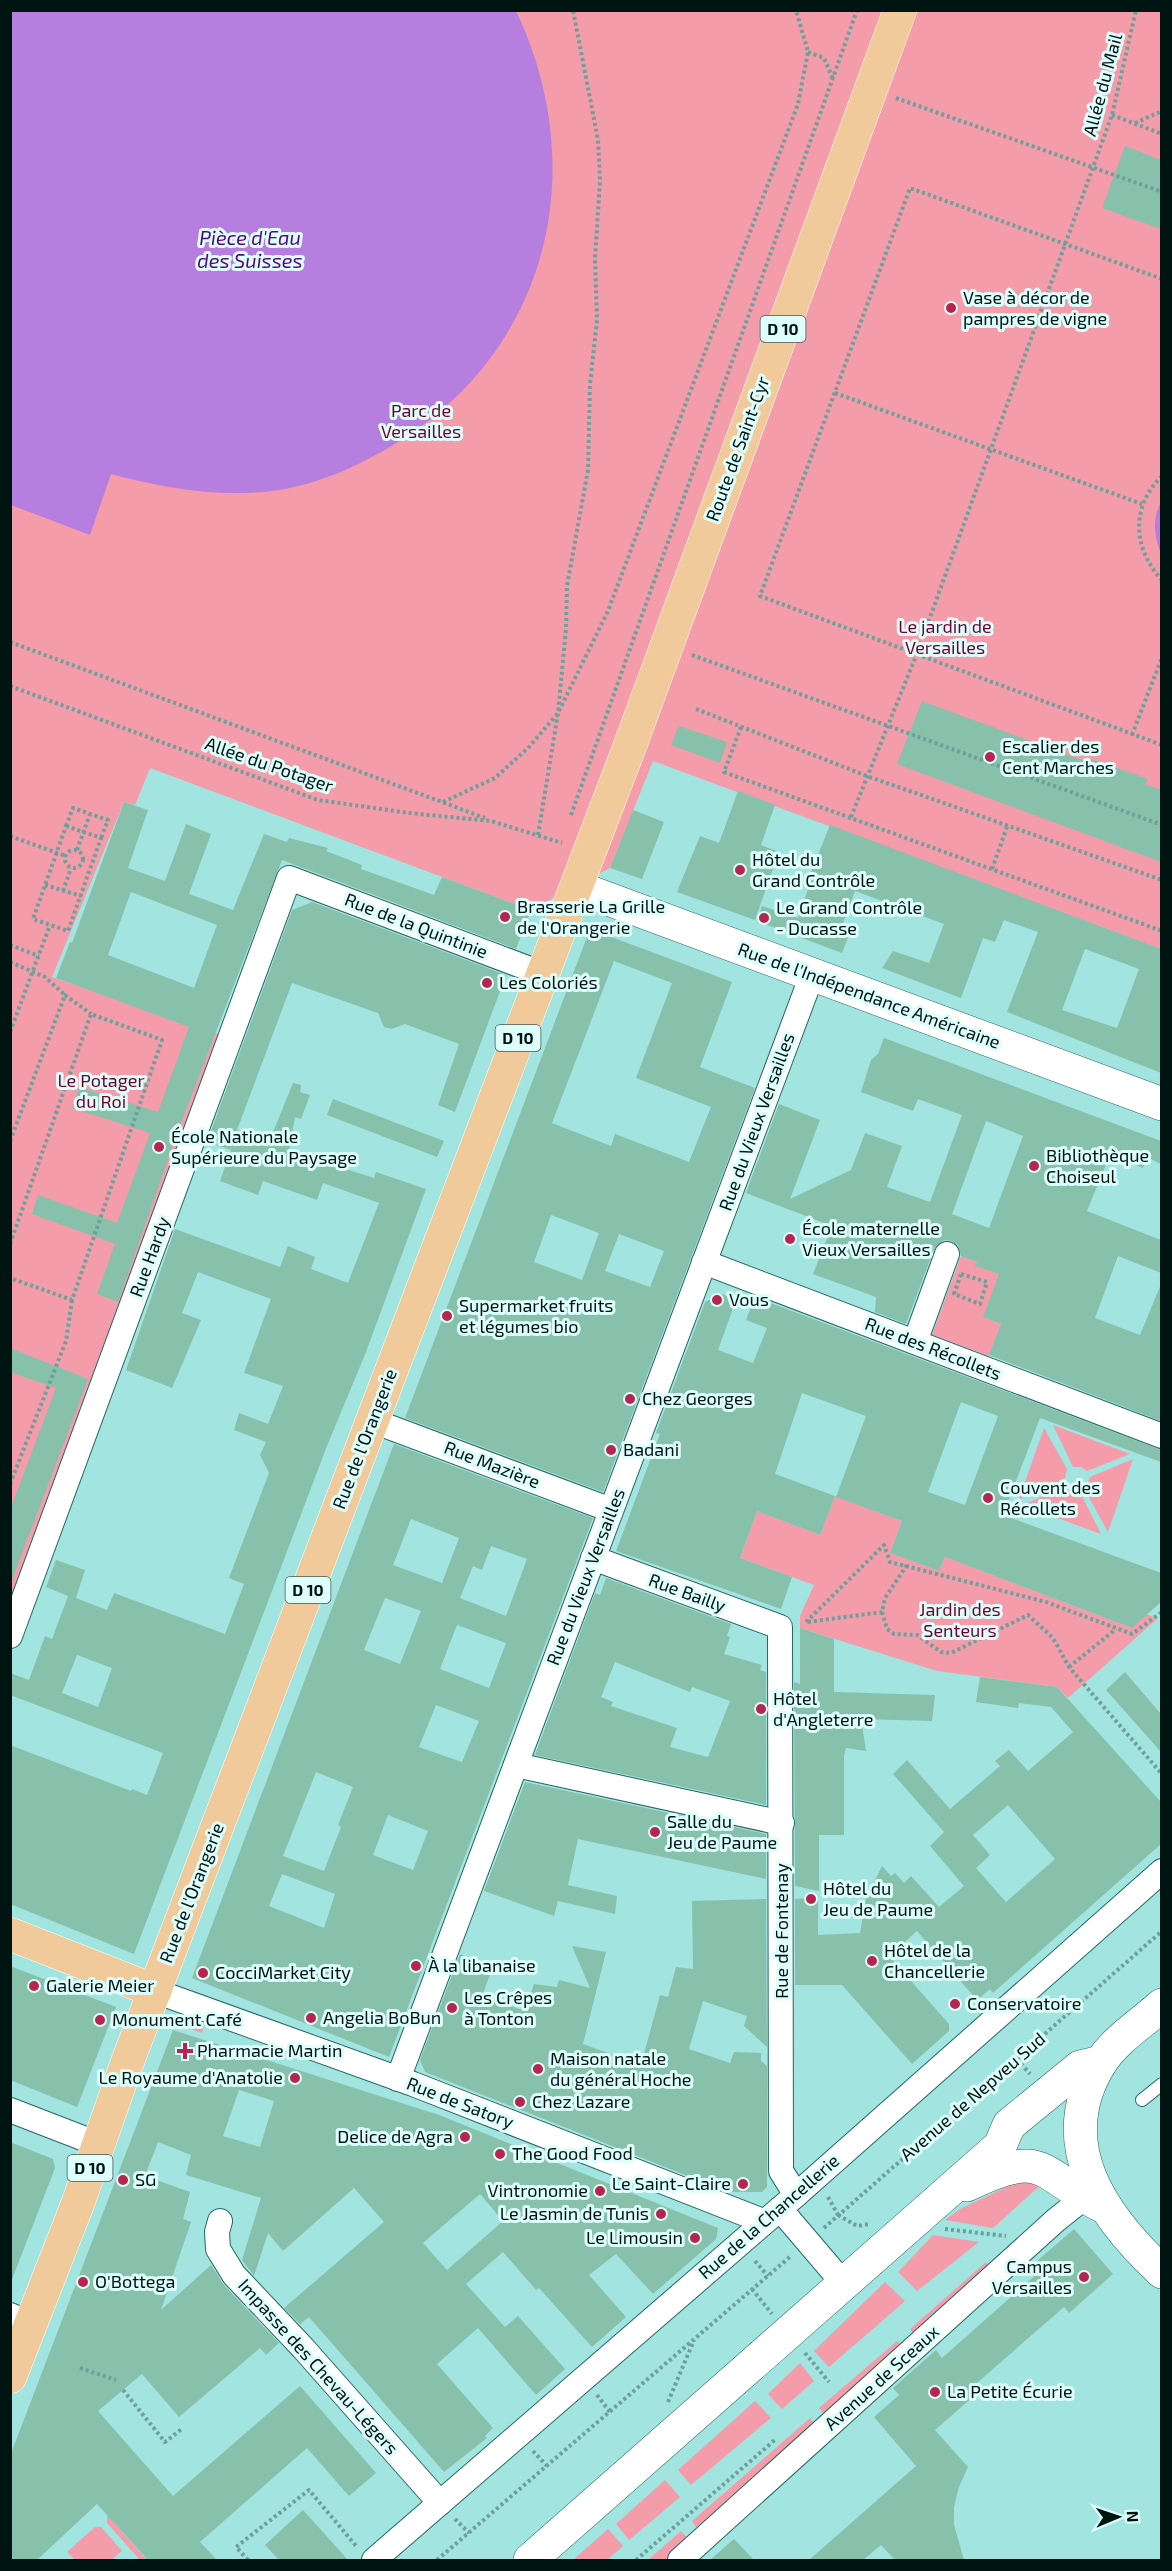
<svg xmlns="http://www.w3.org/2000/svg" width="1172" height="2571" viewBox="0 0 1172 2571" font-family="'Exo 2',sans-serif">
<rect width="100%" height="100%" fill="#a2e4df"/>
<!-- green -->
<g fill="#f49ca9">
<polygon points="10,11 1162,11 1161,949 653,761 610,868 531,910 150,768 135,805 124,802 52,977 218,1034 10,1611"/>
<polygon points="961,1256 977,1262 976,1266 1013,1279 983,1317 1001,1324 989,1356 932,1335"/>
<polygon points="1053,1425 1130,1454 1087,1471 1081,1467 1073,1467"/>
<polygon points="1044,1428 1067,1469 1064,1481 1019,1499"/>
<polygon points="1133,1459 1108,1532 1085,1490 1090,1477"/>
<polygon points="1066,1487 1072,1492 1080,1492 1101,1534 1022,1505"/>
<polygon points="835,1496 902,1521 890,1553 939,1571 945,1557 1132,1628 1147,1614 1157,1619 1068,1698 1057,1687 937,1671 800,1628 800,1616 814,1585 740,1558 757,1511 820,1535"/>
<polygon points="181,2009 207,2018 202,2033 175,2024"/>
<polygon points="1045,2181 993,2228 945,2220 960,2209 1015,2183"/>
<polygon points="933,2235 979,2242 917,2291 898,2272"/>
<polygon points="986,2262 994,2271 918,2340 910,2329"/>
<polygon points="885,2282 905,2301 829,2367 814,2351"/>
<polygon points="897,2341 905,2350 828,2419 819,2408"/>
<polygon points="800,2363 814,2381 782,2409 768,2394"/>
<polygon points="755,2401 771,2418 691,2485 678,2470"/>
<polygon points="810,2418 819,2428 699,2532 692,2521"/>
<polygon points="665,2480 680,2497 629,2540 616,2524"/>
<polygon points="107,2515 147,2560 140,2560 107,2523"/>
<polygon points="95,2527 101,2527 122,2551 111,2560 75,2560 67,2552"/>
<polygon points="608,2529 623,2546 607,2560 573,2560"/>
<polygon points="681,2531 690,2541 668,2560 648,2560"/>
</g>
<!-- water -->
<g fill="#b67edf">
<path d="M10,11H516C591,168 550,348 398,442C358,467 311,488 263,492C209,496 164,488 111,474L90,535L11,505Z"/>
<path d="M1161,502V554C1154,536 1152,520 1161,502Z"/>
</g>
<!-- building -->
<g fill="#87c1ab" fill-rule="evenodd">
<polygon points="1125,146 1161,160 1161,229 1102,208"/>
<polygon points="922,701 1090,763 1091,759 1148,779 1145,784 1161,790 1161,862 897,764"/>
<polygon points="679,726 727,742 720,763 671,745"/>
<polygon points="738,791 775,805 761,845 779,852 755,920 677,892 700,836 719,843"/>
<path d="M124,802L148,810L128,868L165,881L186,824L211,834L189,894L233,910L264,834L287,842L289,838L328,848L326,851L362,865L361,869L434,895L442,877L531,910L516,949L282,860L178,1131L118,1302L97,1294L115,1244L32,1214L38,1195L117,1223L150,1133L72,1108L79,1087L158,1112L189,1027L56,978L70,942L72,943ZM131,892L217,925L194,988L108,955Z"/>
<polygon points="633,810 664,822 642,879 610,868"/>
<path d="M830,825L1161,949V1073L1007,1012L1038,932L1004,920L995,942L983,938L961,998L882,968L893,951L929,963L944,924L855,891L840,931L849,935L842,953L757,921L762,906L798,918L812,878L809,877ZM1085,949L1139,969L1117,1028L1062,1010Z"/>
<path d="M312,902L506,975L455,1112L438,1105L459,1044L405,1024L392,1029L384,1027L378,1013L292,983L237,1130L269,1142L293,1083L301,1085L300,1092L310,1095L301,1119L295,1117L289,1151L374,1178L376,1172L426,1189L366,1352L327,1446L134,1954L10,1904V1745L131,1791L132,1789L147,1795L163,1753L10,1695V1673L29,1680L45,1636L52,1639L68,1596L46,1587L56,1560L85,1570L76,1598L107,1610L114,1593L225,1634L244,1584L229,1578L269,1473L260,1455L266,1442L234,1430L239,1413L268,1424L283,1386L244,1373L271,1299L198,1272L182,1313L201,1320L172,1388L126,1370L175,1229L280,1267L288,1246L315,1257L311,1269L348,1283L379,1203L323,1183L317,1200L263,1181L258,1195L220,1181L231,1150L207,1142L292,910ZM77,1655L112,1668L98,1707L62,1693Z"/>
<path d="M590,929L732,982L700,1067L755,1088L603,1492L405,1418ZM614,961L672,983L636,1078L711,1107L689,1162L615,1134L611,1146L552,1123ZM551,1215L599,1233L582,1280L534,1262ZM619,1234L664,1251L650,1287L605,1271Z"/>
<path d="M884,1038L1161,1141V1164L1147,1157L1143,1168L1110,1155L1087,1211L1161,1240V1273L1118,1256L1095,1318L1140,1335L1161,1284V1421L989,1355L1001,1324L983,1317L999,1274L975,1266L977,1262L961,1256L958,1245L952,1241L944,1240L934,1249L906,1324L875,1312L876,1297L813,1274L832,1226L746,1193L779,1104L820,1120L790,1199L851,1170L865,1133L902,1146L887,1187L930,1202L962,1115L918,1099L913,1111L861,1092L871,1060L878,1054ZM986,1121L1023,1136L989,1228L952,1214Z"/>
<polygon points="333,1099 444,1141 437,1157 327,1115"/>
<path d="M722,1294L736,1300L718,1350L753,1363L767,1328L746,1320L755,1297L1161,1450V1462L1040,1418L1003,1515L1161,1573V1602L1132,1628L945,1557L939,1571L890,1553L902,1521L836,1497L866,1416L802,1393L775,1474L835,1496L820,1535L757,1511L740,1558L792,1577L781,1609L616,1551L660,1434L656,1433L705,1302ZM961,1402L998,1416L965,1505L928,1492Z"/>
<polygon points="10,1348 88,1379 12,1580 10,1510 56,1388 10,1372"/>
<path d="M394,1444L593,1518L389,2057L192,1978ZM411,1519L459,1538L442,1583L393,1565ZM491,1546L527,1559L506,1616L460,1598L473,1566L482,1570ZM385,1598L421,1611L400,1664L364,1650ZM457,1625L506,1643L489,1688L440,1669ZM436,1705L479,1721L462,1762L419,1747ZM316,1772L353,1787L338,1825L341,1827L324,1871L283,1856ZM388,1815L428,1831L413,1870L373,1855ZM282,1874L335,1894L324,1928L269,1906Z"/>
<path d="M606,1578L731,1624L727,1636L730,1637L724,1654L762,1665L760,1670L766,1672V1805L535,1755L595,1593L600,1595ZM615,1662L690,1692L692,1687L730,1701L708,1757L670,1747L677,1728L611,1706L613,1702L601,1697Z"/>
<polygon points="800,1628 834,1639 834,1692 935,1695 932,1721 861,1719 866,1751 846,1748 844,1756 844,1835 819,1835 819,1891 795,1886 794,1682 800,1684"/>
<polygon points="1125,1672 1161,1714 1161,1752 1106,1690"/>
<path d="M980,1677L1057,1687L1161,1802V1844L993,1993L990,1989L977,2000L917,1931L889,1956L949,2024V2031L912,2064L842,1985H795V1899L818,1898V1935L860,1933L866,1899L882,1866L891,1876L895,1873L904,1883L911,1876L939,1907L964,1886L930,1846L944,1832L893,1774L907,1760L950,1809L1000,1766L995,1761L1009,1750L1028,1771L1073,1732L1051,1707L1019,1703L1018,1708L976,1702ZM1008,1805L1055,1859L1006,1902L976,1868L990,1855L973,1835Z"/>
<polygon points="525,1782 766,1834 766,1879 578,1839 568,1885 617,1896 615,1914 558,1901 554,1916 484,1891"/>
<polygon points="766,1899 767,2047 744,2026 747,2016 703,2001 689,2049 730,2063 734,2052 761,2053 761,2061 767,2066 767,2187 762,2192 728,2192 425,2072 420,2060 460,1954 493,1967 482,1996 525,2011 534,1984 557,1987 559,1980 590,1988 572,1946 606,1952 583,2044 641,2065 660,1995 668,1997 676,1967 693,1969 692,1901"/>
<polygon points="10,1966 116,2007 77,2107 10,2080"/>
<path d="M173,2030L439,2115L718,2228L716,2239L653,2294L616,2254L589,2275L626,2317L592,2347L539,2288L536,2290L503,2252L466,2284L505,2327L518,2316L565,2369L536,2395L478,2328L437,2364L493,2428L485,2436L487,2438L444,2472L309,2317L300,2324L284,2308L384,2222L354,2188L283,2251L268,2233L254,2276L242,2260L261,2198L186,2175L191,2155L158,2142L145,2176L190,2192L183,2219L191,2222L161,2310L211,2265L224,2285L279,2343L266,2355L260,2348L179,2417L142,2374L98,2411L173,2496L300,2386L376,2473L349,2496L307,2448L200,2542L217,2560H148L97,2504L37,2560H10V2456ZM239,2090L274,2101L260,2147L223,2136ZM480,2194L503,2221L447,2270L423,2243Z"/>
<polygon points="10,2142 53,2159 55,2168 11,2282"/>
<polygon points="1074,2229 1113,2274 1069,2313 1064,2307 970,2389 975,2395 935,2430 968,2467 959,2487 954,2507 954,2525 964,2560 895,2560 881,2545 863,2560 809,2560 916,2466 874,2417 899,2395 893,2388 936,2350 942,2358 1037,2274 1030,2267"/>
<polygon points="303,2510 348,2560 279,2560 265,2545"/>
<polygon points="734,2539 754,2560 710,2560"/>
</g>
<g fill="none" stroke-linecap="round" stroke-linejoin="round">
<!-- lane casing -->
<g stroke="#246864" stroke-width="14">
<polyline id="lane" points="1142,2100 1162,2084"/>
</g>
<!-- street casing -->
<g stroke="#246864" stroke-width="26">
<g id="street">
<polyline points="704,1262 1162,1436"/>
<polyline points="915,1342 947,1254"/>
<polyline points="373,1421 611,1510"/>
<polyline points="593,1558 780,1627 781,2171 796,2195"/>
<polyline points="10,1636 289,878 543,974"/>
<polyline points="516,1765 782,1823"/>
<polyline points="155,1991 413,2084 763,2221"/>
<polyline points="398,2079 812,975"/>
<polyline points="10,2110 98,2144"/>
<polyline points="780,2209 843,2283"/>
<polyline points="220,2221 217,2232 218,2249 234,2275 303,2348 440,2503"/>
<polyline points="10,2315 31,2324"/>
<polyline points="374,2560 796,2195 1162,1871"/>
<polyline points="680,2560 1056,2220 1085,2197"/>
</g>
</g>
<!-- secondary casing -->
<g stroke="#246864" stroke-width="34">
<g id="secondary">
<polyline points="576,887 1162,1104"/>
<path d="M1162,2005C1142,2023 1115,2040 1101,2062C1050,2143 1102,2216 1162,2272"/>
<path d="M967,2185C1048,2146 1037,2174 1104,2207"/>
<polyline points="530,2560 1000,2146 1009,2125 1080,2067 1101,2062"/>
</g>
</g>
<!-- primary casing -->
<g stroke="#fff" stroke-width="34">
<g id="primary">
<polyline points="10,1934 155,1991"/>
<polyline points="10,2377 78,2203 127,2063 631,743 900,10"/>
</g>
</g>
<!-- path -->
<g stroke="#6da09c" stroke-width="4" stroke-dasharray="3 3" stroke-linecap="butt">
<polyline points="808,52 824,58 833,79"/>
<polyline points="896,98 1162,192"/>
<polyline points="1112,115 1162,134"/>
<polyline points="1135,123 1162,111"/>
<polyline points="1162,279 910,188 760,596 1162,745"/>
<polyline points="835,393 1142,504"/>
<path d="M1162,476C1130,507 1133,549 1162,580"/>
<polyline points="10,642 485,818"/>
<polyline points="692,655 1162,825"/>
<polyline points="10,686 318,800 409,813 491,821 562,843"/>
<polyline points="696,709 867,776 1162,880"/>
<polyline points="741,727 724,772 1162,931"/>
<polyline points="1132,735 1162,657"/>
<polyline points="443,802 495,778 529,747 558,713 608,611 798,104 808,52 796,10"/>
<polyline points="571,815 857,10"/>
<polyline points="851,817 916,656 1112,115 1136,10"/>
<polygon points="66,826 101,838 68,931 33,919"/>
<polyline points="66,826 73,808 108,820 101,838"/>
<polyline points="538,835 558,713 566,629 567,586 588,470 590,384 597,320 595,258 600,181 598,140 573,10"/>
<polyline points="10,836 66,856"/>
<circle cx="74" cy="859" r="9"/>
<polyline points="77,850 90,814"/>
<polyline points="992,869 1008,824"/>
<polyline points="45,885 81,896"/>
<polyline points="63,891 71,868"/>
<polyline points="10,945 39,956"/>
<polyline points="10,962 45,977 65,995"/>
<polyline points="10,1032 50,925"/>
<polyline points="10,1141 65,995 91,1014"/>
<polyline points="10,1244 91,1014 162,1040 72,1300 10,1278"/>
<polygon points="961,1274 987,1282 980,1304 954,1294"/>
<polyline points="10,1484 66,1341 72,1300"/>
<polyline points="907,1565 885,1598 882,1612 887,1629 894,1634 917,1635 941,1652 951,1653 1028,1615 1053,1638 1069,1667 1162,1774"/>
<polyline points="806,1622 884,1545 890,1562 1046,1602 1132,1634 1162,1612"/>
<polyline points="808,1622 882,1612"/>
<polyline points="1069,1667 1116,1629"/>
<polyline points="1017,2059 1030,2074"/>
<polyline points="828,2197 838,2215"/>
<polyline points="838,2215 857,2226 870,2224"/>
<polyline points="824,2228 1162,1931"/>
<polyline points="945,2229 1006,2236"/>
<polyline points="755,2261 768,2276"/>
<polyline points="752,2289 772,2314"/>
<polyline points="805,2353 829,2382"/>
<polyline points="80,2368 116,2380"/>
<polyline points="123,2390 165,2442 183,2428"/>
<polyline points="597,2395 610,2412"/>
<polyline points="668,2402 694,2340"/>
<polyline points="533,2451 547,2466"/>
<polyline points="455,2519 469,2533"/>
<polyline points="248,2560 236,2547 309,2490 357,2547"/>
<polyline points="437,2560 791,2256"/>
<polyline points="636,2560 776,2439"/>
</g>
<!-- lane -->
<use href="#lane" stroke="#fff" stroke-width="12"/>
<!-- street -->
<use href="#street" stroke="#fff" stroke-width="24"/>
<!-- secondary -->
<use href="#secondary" stroke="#fff" stroke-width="33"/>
<!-- primary -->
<use href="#primary" stroke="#f1ca9b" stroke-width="33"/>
</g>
<!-- markers -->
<g fill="#b62550" stroke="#defefb" stroke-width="2">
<circle cx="951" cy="308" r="6"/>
<circle cx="990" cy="757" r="6"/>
<circle cx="740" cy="870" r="6"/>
<circle cx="505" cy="917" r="6"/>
<circle cx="764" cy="918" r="6"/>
<circle cx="487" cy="983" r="6"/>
<circle cx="159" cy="1147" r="6"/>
<circle cx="1034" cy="1166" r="6"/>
<circle cx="790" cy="1239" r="6"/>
<circle cx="717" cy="1300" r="6"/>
<circle cx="447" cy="1316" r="6"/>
<circle cx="630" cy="1399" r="6"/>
<circle cx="611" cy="1450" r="6"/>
<circle cx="988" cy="1498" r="6"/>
<circle cx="761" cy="1709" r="6"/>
<circle cx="655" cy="1832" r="6"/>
<circle cx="811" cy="1899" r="6"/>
<circle cx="872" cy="1961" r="6"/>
<circle cx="416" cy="1966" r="6"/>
<circle cx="203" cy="1973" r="6"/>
<circle cx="34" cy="1986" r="6"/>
<circle cx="955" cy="2004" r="6"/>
<circle cx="452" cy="2008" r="6"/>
<circle cx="311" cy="2018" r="6"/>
<circle cx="100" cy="2020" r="6"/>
<path d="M182 2042h6v6h6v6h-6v6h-6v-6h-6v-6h6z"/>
<circle cx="538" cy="2069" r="6"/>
<circle cx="295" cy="2078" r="6"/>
<circle cx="520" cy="2102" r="6"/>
<circle cx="465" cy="2137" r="6"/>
<circle cx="500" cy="2154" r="6"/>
<circle cx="123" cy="2180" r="6"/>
<circle cx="743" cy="2184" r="6"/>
<circle cx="600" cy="2191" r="6"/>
<circle cx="661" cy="2214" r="6"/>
<circle cx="695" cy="2238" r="6"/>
<circle cx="1084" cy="2277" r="6"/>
<circle cx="83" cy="2282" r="6"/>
<circle cx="935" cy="2392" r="6"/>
</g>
<g text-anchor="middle" stroke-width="6" stroke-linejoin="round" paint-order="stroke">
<!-- shield labels -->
<g fill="#defefb" stroke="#435a58" stroke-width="1.5">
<rect x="760.5" y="316" width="45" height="26" rx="4.5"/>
<rect x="495.5" y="1025" width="45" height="26" rx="4.5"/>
<rect x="285.5" y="1577" width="45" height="26" rx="4.5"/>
<rect x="67.5" y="2155" width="45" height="26" rx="4.5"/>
</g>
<g font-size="16" font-weight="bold" fill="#001412">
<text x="783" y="335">D 10</text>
<text x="518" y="1044">D 10</text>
<text x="308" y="1596">D 10</text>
<text x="90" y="2174">D 10</text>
</g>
<!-- street labels -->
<g font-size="18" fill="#001412" stroke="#defefb">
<text transform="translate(1103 85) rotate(-75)" y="6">Allée du Mail</text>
<text transform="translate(738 449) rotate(-70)" y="6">Route de Saint-Cyr</text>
<text transform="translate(269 765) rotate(19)" y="6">Allée du Potager</text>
<text transform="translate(416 926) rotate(21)" y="6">Rue de la Quintinie</text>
<text transform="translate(869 996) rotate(20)" y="6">Rue de l'Indépendance Américaine</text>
<text transform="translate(757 1122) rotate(-70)" y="6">Rue du Vieux Versailles</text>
<text transform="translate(150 1257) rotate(-70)" y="6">Rue Hardy</text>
<text transform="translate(933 1349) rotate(21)" y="6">Rue des Récollets</text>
<text transform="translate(365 1439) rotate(-69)" y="6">Rue de l'Orangerie</text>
<text transform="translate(492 1465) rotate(21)" y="6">Rue Mazière</text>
<text transform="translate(586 1577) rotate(-69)" y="6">Rue du Vieux Versailles</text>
<text transform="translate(687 1593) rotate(20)" y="6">Rue Bailly</text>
<text transform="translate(192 1893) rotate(-69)" y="6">Rue de l'Orangerie</text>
<text transform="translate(782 1931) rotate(-90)" y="6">Rue de Fontenay</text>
<text transform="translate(973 2097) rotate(-41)" y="6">Avenue de Nepveu Sud</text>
<text transform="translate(460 2103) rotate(21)" y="6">Rue de Satory</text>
<text transform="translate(769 2217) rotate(-41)" y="6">Rue de la Chancellerie</text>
<text transform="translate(318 2367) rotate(48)" y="6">Impasse des Chevau-Légers</text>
<text transform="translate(882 2378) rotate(-42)" y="6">Avenue de Sceaux</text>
</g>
<!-- poi labels -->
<g font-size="18" fill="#001412" stroke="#defefb" text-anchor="start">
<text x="963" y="304">Vase à décor de<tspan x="963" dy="21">pampres de vigne</tspan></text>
<text x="1002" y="753">Escalier des<tspan x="1002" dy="21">Cent Marches</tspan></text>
<text x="752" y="866">Hôtel du<tspan x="752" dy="21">Grand Contrôle</tspan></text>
<text x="517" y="913">Brasserie La Grille<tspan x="517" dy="21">de l'Orangerie</tspan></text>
<text x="776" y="914">Le Grand Contrôle<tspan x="776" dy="21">- Ducasse</tspan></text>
<text x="499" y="989">Les Coloriés</text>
<text x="171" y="1143">École Nationale<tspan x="171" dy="21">Supérieure du Paysage</tspan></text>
<text x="1046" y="1162">Bibliothèque<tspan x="1046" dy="21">Choiseul</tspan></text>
<text x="802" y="1235">École maternelle<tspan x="802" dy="21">Vieux Versailles</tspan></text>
<text x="729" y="1306">Vous</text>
<text x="459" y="1312">Supermarket fruits<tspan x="459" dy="21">et légumes bio</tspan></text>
<text x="642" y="1405">Chez Georges</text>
<text x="623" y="1456">Badani</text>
<text x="1000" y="1494">Couvent des<tspan x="1000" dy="21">Récollets</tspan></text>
<text x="773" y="1705">Hôtel<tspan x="773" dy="21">d'Angleterre</tspan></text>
<text x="667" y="1828">Salle du<tspan x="667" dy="21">Jeu de Paume</tspan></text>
<text x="823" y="1895">Hôtel du<tspan x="823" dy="21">Jeu de Paume</tspan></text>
<text x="884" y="1957">Hôtel de la<tspan x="884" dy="21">Chancellerie</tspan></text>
<text x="428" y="1972">À la libanaise</text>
<text x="215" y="1979">CocciMarket City</text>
<text x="46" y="1992">Galerie Meier</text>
<text x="464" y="2004">Les Crêpes<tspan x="464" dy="21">à Tonton</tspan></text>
<text x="967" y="2010">Conservatoire</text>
<text x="323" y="2024">Angelia BoBun</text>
<text x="112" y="2026">Monument Café</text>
<text x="197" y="2057">Pharmacie Martin</text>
<text x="550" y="2065">Maison natale<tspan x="550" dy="21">du général Hoche</tspan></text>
<text x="283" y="2084" text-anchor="end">Le Royaume d'Anatolie</text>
<text x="532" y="2108">Chez Lazare</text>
<text x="453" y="2143" text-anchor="end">Delice de Agra</text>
<text x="512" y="2160">The Good Food</text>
<text x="135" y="2186">SG</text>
<text x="731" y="2190" text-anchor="end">Le Saint-Claire</text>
<text x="588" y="2197" text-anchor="end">Vintronomie</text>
<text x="649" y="2220" text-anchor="end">Le Jasmin de Tunis</text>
<text x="683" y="2244" text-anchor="end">Le Limousin</text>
<text x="1072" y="2273" text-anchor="end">Campus<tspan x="1072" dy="21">Versailles</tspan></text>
<text x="95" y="2288">O'Bottega</text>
<text x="947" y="2398">La Petite Écurie</text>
</g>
<!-- park labels -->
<g font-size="18" fill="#72002a" stroke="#defefb">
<text x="421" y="417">Parc de<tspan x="421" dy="21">Versailles</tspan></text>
<text x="945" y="633">Le jardin de<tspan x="945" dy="21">Versailles</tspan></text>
<text x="101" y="1087">Le Potager<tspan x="101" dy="21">du Roi</tspan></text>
<text x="960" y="1616">Jardin des<tspan x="960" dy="21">Senteurs</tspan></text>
</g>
<!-- water labels -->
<g font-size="20" font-style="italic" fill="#580480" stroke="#defefb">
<text x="250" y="245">Pièce d'Eau<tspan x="250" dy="23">des Suisses</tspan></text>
</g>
</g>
<!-- border -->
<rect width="1172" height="2571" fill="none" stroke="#001412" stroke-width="24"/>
<!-- north arrow -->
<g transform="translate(1118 2517) rotate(88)" stroke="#defefb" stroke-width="4.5" paint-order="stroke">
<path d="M0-4.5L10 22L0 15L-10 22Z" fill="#001412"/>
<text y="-9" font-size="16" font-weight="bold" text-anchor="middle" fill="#001412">N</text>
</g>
</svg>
